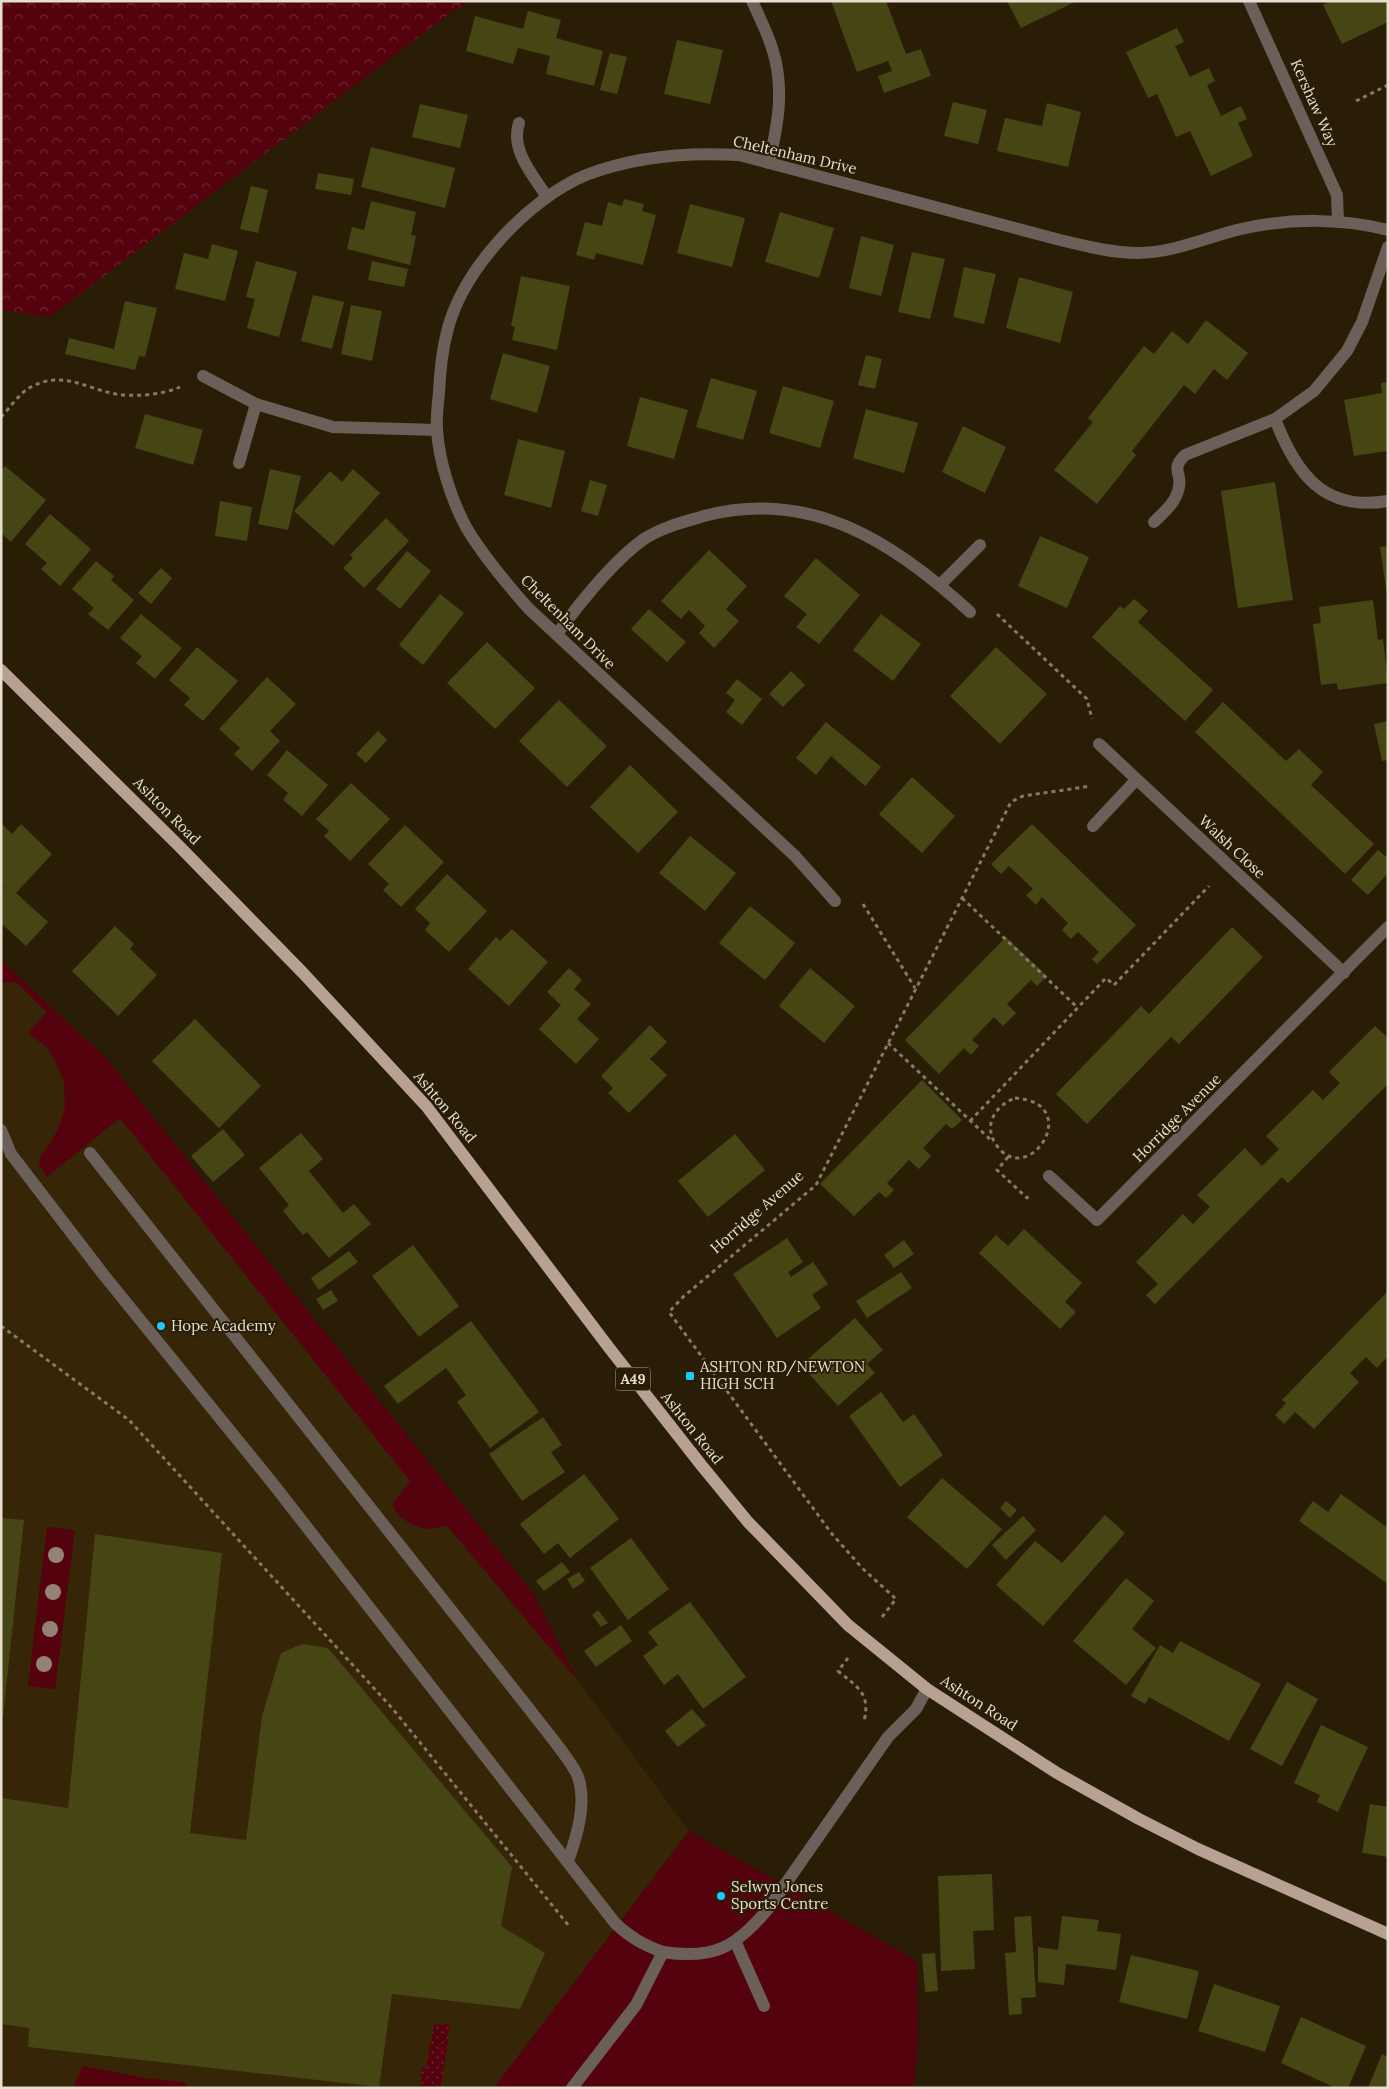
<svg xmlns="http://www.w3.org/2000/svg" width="1389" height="2089" viewBox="0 0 1389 2089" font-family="Lora,serif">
<defs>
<pattern id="forest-crowns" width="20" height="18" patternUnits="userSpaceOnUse" patternTransform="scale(1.25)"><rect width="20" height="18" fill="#54020d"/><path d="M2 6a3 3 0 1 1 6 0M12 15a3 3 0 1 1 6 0" fill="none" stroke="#6d262f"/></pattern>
<pattern id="garden-dots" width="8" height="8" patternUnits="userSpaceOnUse" patternTransform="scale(1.25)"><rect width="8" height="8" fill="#54020d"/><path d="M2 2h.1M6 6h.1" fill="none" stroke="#6d262f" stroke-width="1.8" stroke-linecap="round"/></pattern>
</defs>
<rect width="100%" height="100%" fill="#2a1d06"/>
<!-- built -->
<polygon fill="#362506" points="1,960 107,1059 533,1593 578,1681 689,1831 494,2088 1,2088"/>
<!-- grass -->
<g fill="#54020d">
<path d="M1,960L107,1059L533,1593L578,1681L447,1526C440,1527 431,1530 423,1528C412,1526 394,1516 393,1504L410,1481L120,1118L47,1177L40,1167L39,1159L58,1130L65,1108L64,1081L49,1049L28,1033L47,1012L17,983L1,982Z"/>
<polygon points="47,1527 75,1530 55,1689 28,1686"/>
<polygon points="689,1831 917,1961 918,2038 914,2088 494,2088"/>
<polygon points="83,2066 145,2078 183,2082 190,2088 73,2088"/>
</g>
<!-- forest -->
<polygon fill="url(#forest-crowns)" points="1,1 471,1 453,11 50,317 1,310"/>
<!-- garden -->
<polygon fill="url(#garden-dots)" points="450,2024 441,2088 420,2088 422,2067 426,2068 434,2025"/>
<!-- building -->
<g fill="#464614">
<polygon points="831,1 886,1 906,54 921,49 931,76 884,93 878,76 892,71 888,61 857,72"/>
<polygon points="1007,1 1077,1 1021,28"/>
<polygon points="1330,1 1388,1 1388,22 1342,44 1323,5"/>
<polygon points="528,11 561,20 556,38 603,51 594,86 546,74 550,56 518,48 513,64 466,51 475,16 523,29"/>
<polygon points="1177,28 1184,42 1175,46 1190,77 1209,68 1215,81 1207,85 1221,116 1241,106 1247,119 1238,123 1253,156 1211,176 1190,131 1176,137 1157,94 1148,98 1126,52"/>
<polygon points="677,40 723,50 710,104 664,94"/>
<polygon points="610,53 627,57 617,94 600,90"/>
<polygon points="953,102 987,110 978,144 944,136"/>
<polygon points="1047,103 1081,112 1068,167 997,151 1005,118 1042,126"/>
<polygon points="420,104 468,115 460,148 412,137"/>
<polygon points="371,147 455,168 445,208 361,187"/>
<polygon points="318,173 354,179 351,195 315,189"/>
<polygon points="251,186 268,190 258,233 240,229"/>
<polygon points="624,199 644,204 642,211 656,215 643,265 596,253 594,260 576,255 585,222 602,226 608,202 622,206"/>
<polygon points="371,201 416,212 411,235 416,236 410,265 347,249 352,227 364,230"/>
<polygon points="690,204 745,218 732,267 677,253"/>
<polygon points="780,212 834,228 819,278 765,262"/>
<polygon points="861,236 894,245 881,296 849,288"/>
<polygon points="212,244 238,251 225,301 175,289 184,253 208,259"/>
<polygon points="912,252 945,259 930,319 898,312"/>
<polygon points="256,261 297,272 279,337 247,328 255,299 246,297"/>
<polygon points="372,261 408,269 404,287 368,280"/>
<polygon points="964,267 996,274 984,324 953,317"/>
<polygon points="521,276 570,286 557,350 512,340 515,327 511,326"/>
<polygon points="1019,277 1073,292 1060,343 1006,328"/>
<polygon points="313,295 344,302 332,349 301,341"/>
<polygon points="125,301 157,308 145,357 139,356 135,370 65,354 69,338 114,349"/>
<polygon points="351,305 382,311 372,361 341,354"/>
<polygon points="1206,320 1248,353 1227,380 1214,369 1195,394 1184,385 1132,451 1136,455 1097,504 1054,470 1093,422 1088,418 1144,346 1154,354 1172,331 1188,344"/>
<polygon points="503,353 550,366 537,413 490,399"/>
<polygon points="866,355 882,359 875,389 858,385"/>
<polygon points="711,378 757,391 743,440 696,427"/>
<polygon points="1388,382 1388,451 1354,456 1344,400 1382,393 1381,383"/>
<polygon points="783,386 834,401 820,448 769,433"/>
<polygon points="640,397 688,410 674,459 627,446"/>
<polygon points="866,409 918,423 904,473 853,458"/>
<polygon points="145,414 203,430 193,465 135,448"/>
<polygon points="963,426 1006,447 985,493 942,472"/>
<polygon points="518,439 565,451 551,508 504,495"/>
<polygon points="5,466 46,500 11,542 1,533 1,471"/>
<polygon points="270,469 301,476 288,530 258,524"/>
<polygon points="353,469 380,493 333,546 294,511 330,471 342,482"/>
<polygon points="590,480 607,485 598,516 581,511"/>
<polygon points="1275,482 1293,600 1238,608 1221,491"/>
<polygon points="220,501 252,507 247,541 215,536"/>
<polygon points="50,514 91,549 60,586 41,569 47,563 25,544"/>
<polygon points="386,518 409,541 364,588 343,568 353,558 350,555"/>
<polygon points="1040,536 1089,557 1067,608 1018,586"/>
<polygon points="1388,546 1388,596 1387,596 1380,547"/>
<polygon points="709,550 747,586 726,609 739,621 714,648 699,633 705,626 689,610 681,619 661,601"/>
<polygon points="407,551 431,571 400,609 376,589"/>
<polygon points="816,558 860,595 819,644 796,627 807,614 784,596"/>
<polygon points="96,561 114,576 111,580 134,600 108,630 88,614 94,608 72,589"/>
<polygon points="161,568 172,578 151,604 138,593"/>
<polygon points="440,594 464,613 423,665 399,645"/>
<polygon points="1134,599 1148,611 1138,622 1213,690 1185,721 1092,637 1120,606 1124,609"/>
<polygon points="1373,600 1378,640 1383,639 1388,683 1338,690 1337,683 1321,685 1313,624 1321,623 1319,607"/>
<polygon points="649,609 686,642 667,662 631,629"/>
<polygon points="141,614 182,648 155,679 136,663 142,656 120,638"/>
<polygon points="881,614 921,644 893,681 853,650"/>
<polygon points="487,642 535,688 495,729 447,683"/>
<polygon points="197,647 238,681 203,721 184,705 190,698 169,680"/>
<polygon points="996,647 1047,694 1000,744 950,696"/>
<polygon points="791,671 805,685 783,707 769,694"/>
<polygon points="267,677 296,704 270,731 280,741 252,771 234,754 240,748 219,729"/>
<polygon points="737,679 762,699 742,725 726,712 735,700 726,693"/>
<polygon points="559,700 607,746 567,787 519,741"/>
<polygon points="1223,702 1286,761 1299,749 1323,772 1311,785 1374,844 1345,874 1195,732"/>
<polygon points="1388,721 1388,760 1382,761 1374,724"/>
<polygon points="826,722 881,767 865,786 831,756 816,775 796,758"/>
<polygon points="378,731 387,740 366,763 356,754"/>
<polygon points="287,750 328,785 302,816 283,800 288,793 267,775"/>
<polygon points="630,765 678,812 638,853 590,807"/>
<polygon points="912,777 955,816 922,853 879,814"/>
<polygon points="351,783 390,819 350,861 324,836 329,831 316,819"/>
<polygon points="1,823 12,834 21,824 52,854 16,893 48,922 26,946 1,923 1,890 4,888 1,885"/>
<polygon points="1032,824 1136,925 1097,964 1092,959 1099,952 1078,932 1071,939 1062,930 1068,923 1042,897 1036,905 1026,895 1033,889 1009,866 1001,874 991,864"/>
<polygon points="405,825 444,862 401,907 383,890 389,884 368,864"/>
<polygon points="690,836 736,873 705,911 659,873"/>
<polygon points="1378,850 1388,858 1388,873 1368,895 1351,880"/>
<polygon points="447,874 487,911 449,952 425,930 430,923 415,909"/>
<polygon points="750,906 795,943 765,980 719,943"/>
<polygon points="115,926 134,944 130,949 157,975 118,1016 72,971"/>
<polygon points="1232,927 1263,957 1179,1044 1171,1037 1087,1124 1056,1094 1141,1006 1149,1014"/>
<polygon points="512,929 548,962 509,1006 468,969 496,937 500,941"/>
<polygon points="1006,937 1047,976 1037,986 1031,980 1007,1004 1016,1013 1003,1026 994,1017 972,1040 979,1046 971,1055 964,1048 939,1074 905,1040"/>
<polygon points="569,968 582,980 574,989 591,1004 577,1019 599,1039 576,1064 539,1029 561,1005 547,992"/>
<polygon points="810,968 855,1006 824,1043 779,1006"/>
<polygon points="195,1019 261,1086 219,1128 152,1061"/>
<polygon points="650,1025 667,1042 650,1059 667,1075 629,1113 608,1093 613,1088 601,1076"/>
<polygon points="1375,1026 1388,1038 1388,1084 1288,1183 1282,1177 1155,1304 1146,1295 1158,1284 1136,1262 1183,1214 1193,1224 1210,1207 1197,1195 1245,1148 1262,1166 1279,1149 1266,1136 1313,1090 1323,1100 1340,1083 1329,1072"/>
<polygon points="922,1080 962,1120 952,1129 946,1124 923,1148 931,1156 919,1169 909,1160 887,1183 894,1190 886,1198 879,1192 854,1216 820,1184"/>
<polygon points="223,1129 245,1155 213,1182 191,1156"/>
<polygon points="301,1133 323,1159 309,1171 343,1213 354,1204 371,1224 329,1258 307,1232 303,1235 283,1211 289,1205 259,1168"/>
<polygon points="735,1134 765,1170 708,1217 678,1181"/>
<polygon points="1024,1229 1082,1283 1065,1302 1076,1312 1060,1329 979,1253 996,1235 1008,1246"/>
<polygon points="787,1238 803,1262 788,1272 791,1277 813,1262 828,1284 812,1295 821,1308 777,1338 733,1274"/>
<polygon points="904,1240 914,1254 894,1268 884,1255"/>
<polygon points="413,1245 459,1306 419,1337 372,1276"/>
<polygon points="349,1251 358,1262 319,1290 311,1278"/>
<polygon points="901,1272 912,1288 867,1318 856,1301"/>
<polygon points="331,1290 338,1301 323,1310 316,1299"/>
<polygon points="1388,1291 1388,1356 1377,1368 1366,1357 1350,1373 1359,1382 1314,1429 1295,1412 1284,1424 1275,1415 1286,1403 1282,1400"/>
<polygon points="855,1318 883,1350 867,1364 875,1373 838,1406 801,1365"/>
<polygon points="471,1321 539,1412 490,1448 457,1402 466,1395 446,1368 398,1404 384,1386"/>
<polygon points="881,1392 903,1422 914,1414 943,1455 900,1487 849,1416"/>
<polygon points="543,1417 562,1445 551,1452 565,1472 522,1501 489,1454"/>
<polygon points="584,1474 619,1519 570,1558 558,1543 544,1554 520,1524"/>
<polygon points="942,1478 1002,1529 967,1569 907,1517"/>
<polygon points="1341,1494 1388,1528 1388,1584 1299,1521 1313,1501 1328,1512"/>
<polygon points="1006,1501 1017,1510 1010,1518 1000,1508"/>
<polygon points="1105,1515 1125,1533 1043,1626 996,1585 1035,1541 1062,1563"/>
<polygon points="1023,1516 1036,1530 1006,1560 992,1545"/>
<polygon points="1,1518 24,1520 3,1717 1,1717"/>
<polygon points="95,1534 222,1553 190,1833 246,1840 262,1716 281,1653 302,1644 328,1648 512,1867 501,1926 545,1953 520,2009 392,1994 379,2087 28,2047 29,2028 1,2024 1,1798 68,1808"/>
<polygon points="631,1538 669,1589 628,1620 590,1568"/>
<polygon points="562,1562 570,1572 544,1591 536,1581"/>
<polygon points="579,1572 585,1581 573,1589 567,1579"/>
<polygon points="1126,1578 1154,1601 1132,1629 1156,1648 1126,1685 1073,1641"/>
<polygon points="690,1602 746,1677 703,1709 678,1674 664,1685 643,1656 658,1645 648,1632"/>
<polygon points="598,1610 608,1623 601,1627 592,1615"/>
<polygon points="621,1625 632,1641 596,1667 584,1651"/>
<polygon points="1180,1641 1261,1684 1229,1741 1149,1697 1145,1704 1131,1696 1160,1645 1173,1653"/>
<polygon points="1287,1682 1318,1699 1282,1766 1250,1749"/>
<polygon points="692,1709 706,1725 678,1747 665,1731"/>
<polygon points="1321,1725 1368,1747 1338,1812 1317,1802 1320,1795 1294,1783"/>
<polygon points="1370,1804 1388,1807 1388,1857 1362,1853"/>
<polygon points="992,1874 994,1930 973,1931 975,1969 941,1971 938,1876"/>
<polygon points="1031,1916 1036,1997 1021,1998 1022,2014 1009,2015 1005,1953 1016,1952 1014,1917"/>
<polygon points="1062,1916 1099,1920 1097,1931 1121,1934 1116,1970 1066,1964 1064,1985 1038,1982 1038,1947 1058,1950"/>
<polygon points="935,1953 938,1991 925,1992 922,1954"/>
<polygon points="1131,1955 1199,1971 1187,2019 1119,2002"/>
<polygon points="1214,1984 1280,2006 1265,2052 1198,2031"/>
<polygon points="1301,2017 1366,2046 1348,2088 1336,2088 1281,2063"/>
<polygon points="1382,2054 1388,2057 1388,2088 1368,2088"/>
</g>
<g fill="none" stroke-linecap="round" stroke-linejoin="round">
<!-- path -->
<g stroke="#857a67" stroke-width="3" stroke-dasharray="4 4" stroke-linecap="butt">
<polyline points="1356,101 1388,85"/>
<path d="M1,417C10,408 20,392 31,387C62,370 84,388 116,394C135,397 162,395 180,387"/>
<polyline points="997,614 1087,699 1092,719"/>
<polyline points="962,898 1077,1007"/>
<polyline points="863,904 915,988"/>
<polyline points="888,1043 993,1142"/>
<path d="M1015,1098C1087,1103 1026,1193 995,1143C983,1123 997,1105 1015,1098Z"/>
<polyline points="970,1121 1106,978 1114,985 1209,886"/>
<polyline points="1008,1157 997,1170 1027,1198 1031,1194"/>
<polyline points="1,1326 129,1420 392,1708 569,1926"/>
<polyline points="882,1617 896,1599 862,1568 832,1534 669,1312 683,1297 816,1185 1011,802 1023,796 1091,786"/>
<path d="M848,1658L838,1671C857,1687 871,1693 864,1721"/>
</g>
<!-- minor -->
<g stroke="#6b5f59" stroke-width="12">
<path d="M752,1C759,16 767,32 772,48C785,87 778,124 769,163"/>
<polyline points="1249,1 1337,195 1338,222"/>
<path d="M519,123C510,150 533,175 547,197"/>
<polyline points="203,376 256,404 333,427 437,430"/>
<path d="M1275,419C1296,474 1324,512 1388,501"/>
<polyline points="239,463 256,404"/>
<path d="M1154,522C1164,512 1176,503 1179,487C1182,472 1170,470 1185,455L1275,419L1314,391L1347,351L1362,322L1388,247"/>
<polyline points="940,585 980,545"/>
<path d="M557,634C579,604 613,561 644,539C662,527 684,522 704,516C811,488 894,542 970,612"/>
<polyline points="1099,744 1344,973"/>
<polyline points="1093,826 1136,780"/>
<path d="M835,901L795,856L528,608C506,583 483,556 466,527C451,499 439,461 437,430C436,417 438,404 439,392C440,372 442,351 447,332C462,270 528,199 586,175C635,156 687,152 739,155L1060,240C1085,246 1112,253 1138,253C1173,253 1207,237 1241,229C1288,218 1341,218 1388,230"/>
<path d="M1,1130L11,1154L103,1274L274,1485L615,1923C630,1937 643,1945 663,1952"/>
<path d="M90,1153L530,1710C541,1725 573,1762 578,1777C587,1803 577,1836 568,1861"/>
<polyline points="1049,1176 1097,1220 1388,927"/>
<polyline points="736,1943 764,2006"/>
<path d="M572,2088L636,2005L663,1952C714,1960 736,1947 768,1909L888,1737L916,1709L927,1689"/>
</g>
<!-- major -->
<polyline stroke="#b8a092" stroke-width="12" points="1,670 179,846 303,973 427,1107 610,1349 702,1466 748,1522 848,1625 927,1689 1057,1773 1139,1819 1198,1849 1388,1934"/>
</g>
<!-- trees -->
<g fill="#958276">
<circle cx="56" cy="1555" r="8"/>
<circle cx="53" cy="1592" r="8"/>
<circle cx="50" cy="1629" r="8"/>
<circle cx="44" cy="1664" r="8"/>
</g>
<!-- markers -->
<g fill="#1cc9fc" stroke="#2a1d06" stroke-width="2">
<circle cx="161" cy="1326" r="5"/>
<rect x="685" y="1371" width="10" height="10" rx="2.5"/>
<circle cx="721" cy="1896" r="5"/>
</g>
<g text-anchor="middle" stroke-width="4" stroke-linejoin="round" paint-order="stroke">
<!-- shield labels -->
<rect fill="#2a1d06" stroke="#aea594" stroke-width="1" x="615.5" y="1367.5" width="35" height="23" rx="4"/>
<g font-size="14" font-weight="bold" fill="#e7dfd1">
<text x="633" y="1384">A49</text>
</g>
<!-- street labels -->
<g font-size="15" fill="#e7dfd1" stroke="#2a1d06">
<text transform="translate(1314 103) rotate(66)" y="5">Kershaw Way</text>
<text transform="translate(795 155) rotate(13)" y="5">Cheltenham Drive</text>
<text transform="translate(568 622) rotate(45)" y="5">Cheltenham Drive</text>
<text transform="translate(167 811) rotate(45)" y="5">Ashton Road</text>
<text transform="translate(1232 847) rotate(43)" y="5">Walsh Close</text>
<text transform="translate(445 1107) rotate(50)" y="5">Ashton Road</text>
<text transform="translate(1177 1118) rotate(-45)" y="5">Horridge Avenue</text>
<text transform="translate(757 1212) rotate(-41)" y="5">Horridge Avenue</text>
<text transform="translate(692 1428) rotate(51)" y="5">Ashton Road</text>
<text transform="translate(979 1703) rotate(33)" y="5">Ashton Road</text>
</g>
<!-- poi labels -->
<g font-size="15" fill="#e7dfd1" stroke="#2a1d06" text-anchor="start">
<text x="171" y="1331">Hope Academy</text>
<text x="700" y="1372">ASHTON RD/NEWTON<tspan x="700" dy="17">HIGH SCH</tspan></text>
<text x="731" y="1892">Selwyn Jones<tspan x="731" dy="17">Sports Centre</tspan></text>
</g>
</g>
<!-- border -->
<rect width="1389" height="2089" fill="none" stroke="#e7dfd1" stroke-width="5"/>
</svg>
